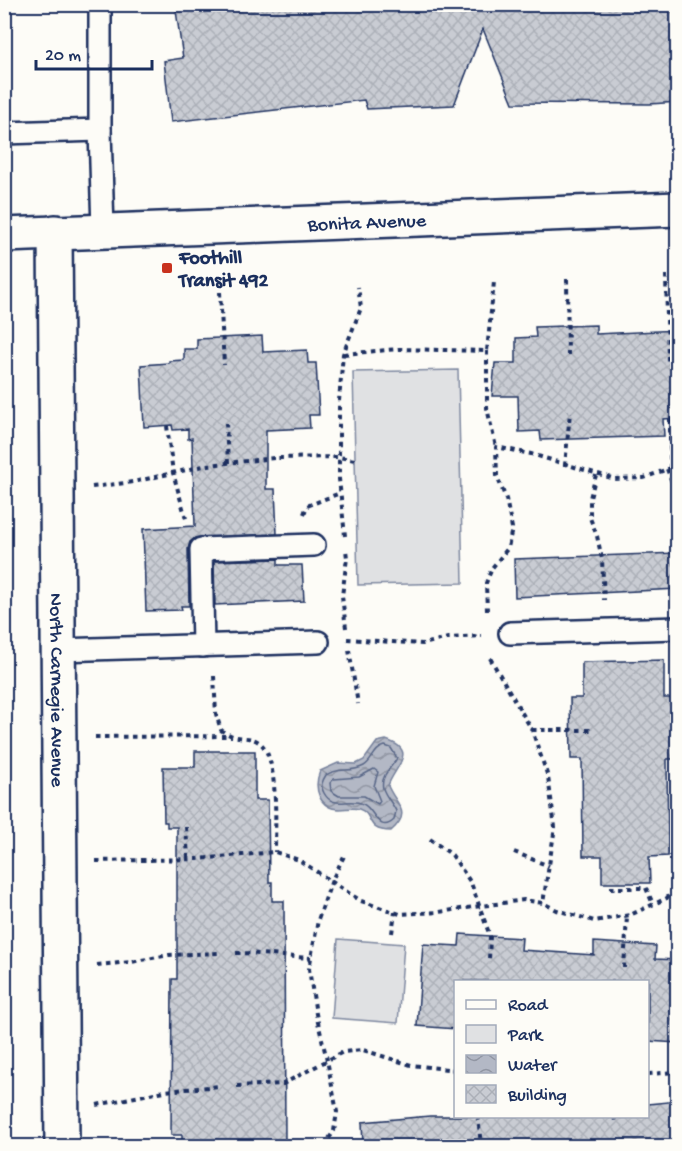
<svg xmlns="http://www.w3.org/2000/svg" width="682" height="1151" viewBox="0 0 682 1151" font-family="'Gochi Hand',sans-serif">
<defs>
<pattern id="water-waves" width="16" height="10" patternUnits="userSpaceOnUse" patternTransform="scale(1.5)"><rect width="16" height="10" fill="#b3b8c5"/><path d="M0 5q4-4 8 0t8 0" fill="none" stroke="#9196a3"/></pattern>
<pattern id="building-cross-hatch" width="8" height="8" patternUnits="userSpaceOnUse" patternTransform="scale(1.5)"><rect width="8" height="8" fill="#c9ccd3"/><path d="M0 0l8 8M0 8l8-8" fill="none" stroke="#acb0b8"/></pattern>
</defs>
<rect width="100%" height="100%" fill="#fdfcf7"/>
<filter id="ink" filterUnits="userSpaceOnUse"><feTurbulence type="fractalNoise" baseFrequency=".0167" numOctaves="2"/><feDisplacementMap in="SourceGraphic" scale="12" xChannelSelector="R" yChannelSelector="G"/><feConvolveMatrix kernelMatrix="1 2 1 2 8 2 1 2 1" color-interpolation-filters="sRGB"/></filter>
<g filter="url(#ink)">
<!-- park -->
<g fill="#e0e1e3" stroke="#7e88a0" stroke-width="1.5">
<polygon points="458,370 463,583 358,585 353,372"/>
<polygon points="338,939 404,944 398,1023 332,1018"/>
</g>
<!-- water -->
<path fill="url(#water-waves)" stroke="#76819c" stroke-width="1.5" d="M386,740C420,751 393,768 388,786C396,805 413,812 391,831C364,831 375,814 359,809C353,807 346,809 340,809C319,809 313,788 320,771L338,763L356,764L364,760L377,742Z"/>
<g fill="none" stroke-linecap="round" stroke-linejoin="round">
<!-- shore -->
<g stroke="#586687" stroke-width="1.5">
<path d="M385,746L391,748L397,758C394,764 389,768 385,775C377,790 390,798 396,811L394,820C378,835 375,809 363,804C349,797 333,810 324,793C320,786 322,781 326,775C338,767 351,773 364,766C373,761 373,749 385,746Z"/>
<polygon points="374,769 378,772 374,786 380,801 378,804 364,796 339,796 331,791 330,783 334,779 359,777"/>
</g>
</g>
<!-- building -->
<g fill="url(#building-cross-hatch)" stroke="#1b2f5e" stroke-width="1.5">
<polygon points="175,4 678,4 678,102 650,104 513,103 483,29 454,105 367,109 364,100 171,122 164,61 183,58"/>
<polygon points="596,325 596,334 678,330 678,418 663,419 664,436 541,440 540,431 519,432 518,396 492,396 495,363 516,363 516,338 536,337 535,327"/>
<polygon points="262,336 263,352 307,350 308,363 316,363 319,415 309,415 310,428 266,430 266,489 275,489 277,534 195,538 190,542 188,549 189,606 181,606 182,610 146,611 143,529 195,526 192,438 188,439 188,429 173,430 172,425 144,427 141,365 169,363 169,361 184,360 184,349 197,349 197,339"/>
<polygon points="678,553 678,589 515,597 514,559"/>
<polygon points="278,559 278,565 302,565 304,601 215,605 214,561"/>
<polygon points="664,660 664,698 675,698 675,759 667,759 668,856 649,857 650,883 602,883 602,856 583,856 582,759 571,759 570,698 582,698 582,662"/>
<polygon points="195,751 255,751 255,800 268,800 269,882 272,882 272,901 284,901 285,1146 182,1146 182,1135 171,1135 172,979 177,979 177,827 167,827 167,822 164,822 163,767 195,767"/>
<polygon points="460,934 522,938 521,950 594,955 594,942 656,946 655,959 678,960 678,1043 648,1041 648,981 456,981 456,1029 417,1026 423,944 459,946"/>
<polygon points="678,1101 678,1146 363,1146 362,1122 430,1116 648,1116 648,1104"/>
</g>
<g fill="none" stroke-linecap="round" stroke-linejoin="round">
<!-- lane casing -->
<g stroke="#1b2f5e" stroke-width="26">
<g id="lane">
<polyline points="100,4 100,130 103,230"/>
<polyline points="4,133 100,130"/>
<polyline points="510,633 678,628"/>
<polyline points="203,646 201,549 314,545"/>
<polyline points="58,650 318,642"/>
</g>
</g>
<!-- street casing -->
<g stroke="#1b2f5e" stroke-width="38">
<g id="street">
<path id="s1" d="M55,232L62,1146"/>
</g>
</g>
<!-- secondary casing -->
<g stroke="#1b2f5e" stroke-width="38">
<g id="secondary">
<path id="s2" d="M4,235L678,209"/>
</g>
</g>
<!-- path -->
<g stroke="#1b2f5e" stroke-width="4" stroke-dasharray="4.5 4.5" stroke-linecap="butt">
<polyline points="666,275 668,361"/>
<polyline points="567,279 568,355"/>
<polyline points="220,292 224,365"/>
<polyline points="487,351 487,408 496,447"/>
<polyline points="344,354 398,349 487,351 494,282"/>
<polyline points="670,419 670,468"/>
<polyline points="226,423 228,463"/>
<polyline points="167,426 173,473 187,522"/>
<polyline points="565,466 570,412"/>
<polyline points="667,469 678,498"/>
<polyline points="596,475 590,498 590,518 597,536 602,559 604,600"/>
<polyline points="92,487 133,482 208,465 275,458 339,457 355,460"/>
<polyline points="304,514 307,506 340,493"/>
<polyline points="345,536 339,479 339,401 343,354 361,308 358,287"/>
<polyline points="487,611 486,583 492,568 508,548 512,528 506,499 497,476 496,447 531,454 615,479 644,478 678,465"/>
<polyline points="346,628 342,596 347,558 346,550"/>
<polyline points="347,639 423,644 448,638 482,636"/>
<polyline points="349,650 358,704"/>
<polyline points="490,658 532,730 548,777 555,827 543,903"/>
<path d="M214,676L216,714L221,730C224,732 229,735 233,736C243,739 251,736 260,743C279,757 275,828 275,852"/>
<polyline points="532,730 595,730"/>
<polyline points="95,737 232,736"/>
<polyline points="186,827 188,859"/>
<polyline points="430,839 452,855 471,883 490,936 489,960"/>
<polyline points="514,852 549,866"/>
<polyline points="96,861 198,859 275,852 299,860 361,901 400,914 439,912 524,900 543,903 557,910 594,921 630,915 667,898 678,884"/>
<polyline points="610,888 646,888 653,904"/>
<polyline points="392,933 395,912"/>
<path d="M236,953C261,953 286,957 311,958"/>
<polyline points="97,965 131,962 169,955 218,953"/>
<polyline points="624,968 627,916"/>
<polyline points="648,1074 678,1072"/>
<polyline points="237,1086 283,1084 343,1052 363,1050 411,1065 456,1070"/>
<polyline points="97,1105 164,1091 220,1086"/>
<polyline points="478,1116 481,1146"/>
<polyline points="614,1116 615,1121"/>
<polyline points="301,1146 302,1145 306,1146"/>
<polyline points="324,1146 334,1131 337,1112 327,1060 316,1014 309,969 318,920 332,880 345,854"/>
</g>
<!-- lane -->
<use href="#lane" stroke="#fdfcf7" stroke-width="21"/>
<!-- street -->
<use href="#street" stroke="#fdfcf7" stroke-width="33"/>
<!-- secondary -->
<use href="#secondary" stroke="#fdfcf7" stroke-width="33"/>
</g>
</g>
<!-- markers -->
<rect fill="#c8321e" stroke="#fdfcf7" stroke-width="2" x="161" y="262" width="12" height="12" rx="3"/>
<g text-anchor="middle" stroke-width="4.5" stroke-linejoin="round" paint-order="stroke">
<!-- street labels -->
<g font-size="20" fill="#1b2f5e" stroke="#fdfcf7">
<text dy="7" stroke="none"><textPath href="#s2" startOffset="363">Bonita Avenue</textPath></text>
<text dy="7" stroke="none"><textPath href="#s1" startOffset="458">North Carnegie Avenue</textPath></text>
</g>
<!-- poi labels -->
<g font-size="20" font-weight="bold" fill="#1b2f5e" stroke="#fdfcf7" text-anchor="start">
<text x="179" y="263">Foothill<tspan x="179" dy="23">Transit 492</tspan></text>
</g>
</g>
<!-- margin -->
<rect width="682" height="1151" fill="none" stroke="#fdfcf7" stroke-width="24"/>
<rect x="12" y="12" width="658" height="1127" fill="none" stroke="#1b2f5e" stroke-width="2" filter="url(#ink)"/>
<!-- legend -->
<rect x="454" y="980" width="195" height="138" fill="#fdfcf7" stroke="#a3aaba" stroke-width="1.5"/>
<rect x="466" y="1000" width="30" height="9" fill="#fdfcf7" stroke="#a3aaba" stroke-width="1.5"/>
<text x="508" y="1010" font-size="18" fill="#1b2f5e">Road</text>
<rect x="466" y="1025" width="30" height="18" fill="#e0e1e3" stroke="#a3aaba" stroke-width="1.5"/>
<text x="508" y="1040" font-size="18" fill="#1b2f5e">Park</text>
<rect x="466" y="1055" width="30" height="18" fill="url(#water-waves)" stroke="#a3aaba" stroke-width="1.5"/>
<text x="508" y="1070" font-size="18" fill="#1b2f5e">Water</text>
<rect x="466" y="1085" width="30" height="18" fill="url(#building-cross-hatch)" stroke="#a3aaba" stroke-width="1.5"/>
<text x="508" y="1100" font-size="18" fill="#1b2f5e">Building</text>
<!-- scale -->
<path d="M36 60v9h116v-9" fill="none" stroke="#1b2f5e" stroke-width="3"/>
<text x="45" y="60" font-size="18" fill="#1b2f5e" stroke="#fdfcf7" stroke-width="4.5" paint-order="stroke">20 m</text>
</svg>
